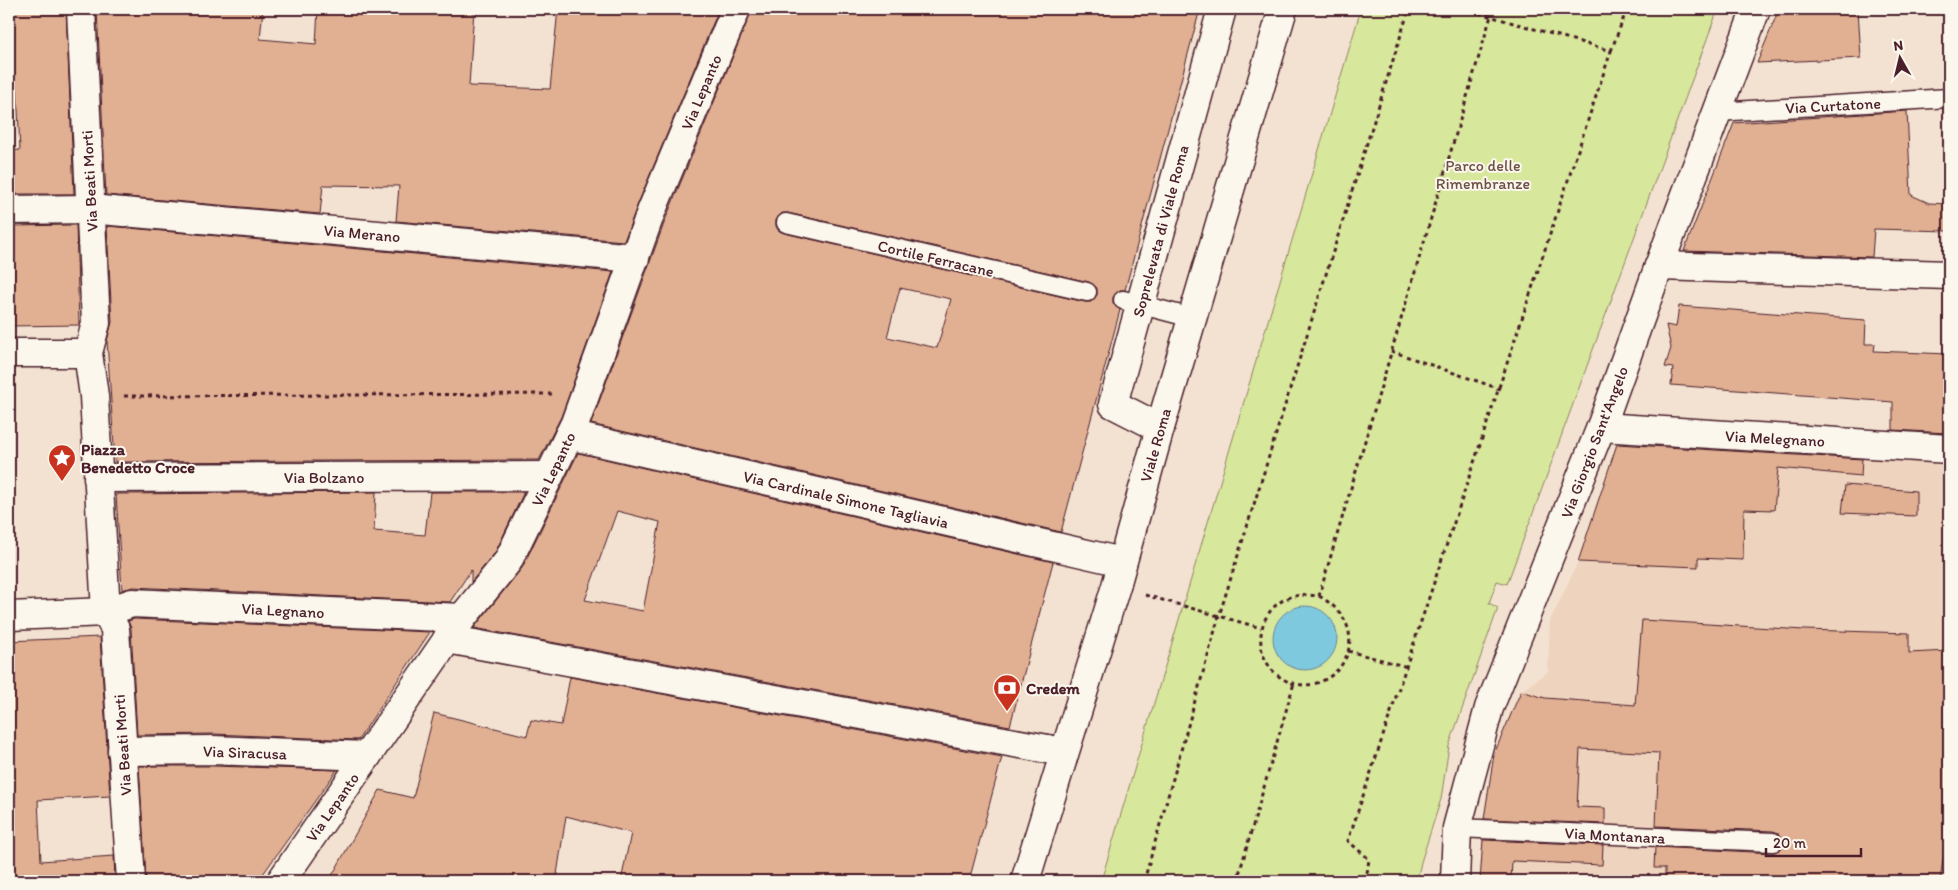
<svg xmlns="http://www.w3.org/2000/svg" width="1958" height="890" viewBox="0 0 1958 890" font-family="Itim,sans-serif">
<rect width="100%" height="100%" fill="#f3e2d1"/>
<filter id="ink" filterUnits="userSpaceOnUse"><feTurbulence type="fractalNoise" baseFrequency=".02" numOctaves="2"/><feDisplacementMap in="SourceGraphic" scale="10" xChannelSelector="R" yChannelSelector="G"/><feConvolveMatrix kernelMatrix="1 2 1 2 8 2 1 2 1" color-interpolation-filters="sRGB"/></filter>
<g filter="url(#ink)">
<!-- built -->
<polygon fill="#eed3be" points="1620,437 1949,462 1949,881 1480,881 1483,819 1494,754 1521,691 1548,672 1550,621 1578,562"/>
<!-- green -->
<polygon fill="#d7e79b" stroke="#908363" points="1361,9 1718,9 1507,584 1497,581 1489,603 1498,608 1449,746 1441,799 1421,862 1417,881 1101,881"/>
<!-- water -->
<circle fill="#7fc9df" stroke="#6a8597" cx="1305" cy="638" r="32"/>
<!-- building -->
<g fill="#e1b093" stroke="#4a1f2b" fill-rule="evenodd">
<polygon points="9,9 66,9 74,194 9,194 9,151 20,150 17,89 9,89"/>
<polygon points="97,9 263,9 260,39 316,44 318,9 474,9 469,86 550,89 558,9 719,9 637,206 624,241 396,221 399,186 323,185 320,214 106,195"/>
<path d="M751,9H1200L1125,290H1120L1113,297V303L1120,310L1061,532L591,424L666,218L750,15ZM782,213H788L1089,282L1097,288V295L1091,302H1085L784,233L778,230L776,226V220ZM900,288L951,299L937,348L887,337Z"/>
<polygon points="1779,9 1858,9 1861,58 1757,63"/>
<polygon points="1907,111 1911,195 1929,203 1949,204 1949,231 1874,229 1872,257 1684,251 1734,123"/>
<polygon points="76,225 79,325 9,326 9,226"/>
<polygon points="107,226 613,272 561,417 539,460 115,462 107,341 112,322"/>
<polygon points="1679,306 1866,320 1865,344 1875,344 1874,351 1949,354 1949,433 1893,430 1893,402 1671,385 1673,368 1665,367 1671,348 1666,325 1676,327"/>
<polygon points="1617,444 1862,459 1861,476 1778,468 1774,510 1744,509 1743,560 1698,558 1698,567 1578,562"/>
<path d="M578,453L1053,562L1010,726L474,628L522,568ZM617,511L660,522L643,611L585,600Z"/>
<polygon points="1845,485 1916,491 1916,516 1842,513"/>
<polygon points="376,492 374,531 425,535 430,492 524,492 495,553 471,582 471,570 450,602 133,587 122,590 116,494"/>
<polygon points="134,619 430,632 358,740 214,734 137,735 131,628 128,621"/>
<polygon points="1642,620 1804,630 1909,633 1909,653 1949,651 1949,818 1940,881 1665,881 1665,868 1654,868 1655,847 1773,853 1782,848 1784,842 1779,833 1773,831 1656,826 1659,753 1580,749 1577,807 1605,808 1605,824 1484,819 1494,754 1521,691 1545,698 1635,705"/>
<polygon points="100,637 110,796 38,800 41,861 114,856 115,881 36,881 36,879 9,880 9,641"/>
<polygon points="570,677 1002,757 969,881 621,881 631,833 566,816 556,881 329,881 380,790 413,798 434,713 527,736 531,720 561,725"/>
<polygon points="139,766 213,766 337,770 258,881 146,881"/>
<polygon points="1483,840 1603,845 1602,865 1512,861 1511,881 1480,881"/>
</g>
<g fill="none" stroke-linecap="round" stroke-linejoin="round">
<!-- service casing -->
<g stroke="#4a1f2b" stroke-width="21">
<g id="service">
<polyline points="1717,112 1949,98"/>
<polyline points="786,223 1087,292"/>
<polyline points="1123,300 1192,318"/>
<polyline points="1457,828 1773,842"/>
</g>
</g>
<!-- minor casing -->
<g stroke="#4a1f2b" stroke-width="31">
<g id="minor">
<polyline points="81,9 96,323 88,353 94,396 106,612 115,629 131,881"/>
<polyline points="9,210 90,209 635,258"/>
<polyline points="1659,266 1949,275"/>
<polyline points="9,353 88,353"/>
<polyline points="1601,427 1949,449"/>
<polyline points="1160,428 1113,404 1222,9"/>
<polyline points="569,435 1122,562"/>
<polyline points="98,478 549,476"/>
<polyline points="9,616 106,612 132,603 462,618"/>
<polyline points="447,639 1064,752"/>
<polyline points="122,751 213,750 367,756"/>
<polyline points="281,881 462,618 508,561 575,423 651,212 736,9"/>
</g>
</g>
<!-- tertiary casing -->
<g stroke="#4a1f2b" stroke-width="31">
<polyline id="tertiary" points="1455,881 1457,828 1489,708 1601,427 1659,266 1756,9"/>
</g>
<!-- secondary casing -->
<g stroke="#4a1f2b" stroke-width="31">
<polyline id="secondary" points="1025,881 1116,586 1160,428 1283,9"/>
</g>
<!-- path -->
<g stroke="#4a1f2b" stroke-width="3" stroke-dasharray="4 4" stroke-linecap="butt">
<polyline points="1611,51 1627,9"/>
<polyline points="1391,351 1500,389"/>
<polyline points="124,396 555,394"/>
<polyline points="1145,595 1261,628"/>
<path d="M1319,596C1390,636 1322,715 1275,673C1269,667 1264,659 1262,651C1257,629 1267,606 1288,598C1298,594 1309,595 1319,596L1493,9"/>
<polyline points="1348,651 1408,667"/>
<polyline points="1144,881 1219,616 1409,9"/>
<polyline points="1237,881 1294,683"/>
<polyline points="1366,881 1369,859 1348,841 1611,51 1465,9"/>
</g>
<!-- service -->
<use href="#service" stroke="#fbf7ec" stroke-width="18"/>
<!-- minor -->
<use href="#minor" stroke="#fbf7ec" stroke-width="28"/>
<!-- tertiary -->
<use href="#tertiary" stroke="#fbf7ec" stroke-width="28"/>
<!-- secondary -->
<use href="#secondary" stroke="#fbf7ec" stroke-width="28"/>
</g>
</g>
<!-- icons -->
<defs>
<g id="sight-pin" transform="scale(1.4375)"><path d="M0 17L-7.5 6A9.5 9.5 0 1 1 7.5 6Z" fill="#c8321e" stroke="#fbf7ec"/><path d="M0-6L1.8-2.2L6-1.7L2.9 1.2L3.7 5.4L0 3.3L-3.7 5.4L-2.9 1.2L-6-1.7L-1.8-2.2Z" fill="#fff"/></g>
<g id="bank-pin" transform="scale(1.4375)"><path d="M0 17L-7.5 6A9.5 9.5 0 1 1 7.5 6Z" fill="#c8321e" stroke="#fbf7ec"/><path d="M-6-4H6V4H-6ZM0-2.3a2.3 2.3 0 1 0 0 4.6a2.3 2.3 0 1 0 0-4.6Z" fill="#fff"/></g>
</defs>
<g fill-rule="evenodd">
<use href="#sight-pin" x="62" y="458"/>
<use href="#bank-pin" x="1007" y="688"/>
</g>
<g text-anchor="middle" stroke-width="4" stroke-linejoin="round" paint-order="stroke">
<!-- street labels -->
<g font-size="16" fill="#4a1f2b" stroke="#fbf7ec">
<text transform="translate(701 92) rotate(-67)" y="6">Via Lepanto</text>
<text transform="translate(1833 105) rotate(-3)" y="6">Via Curtatone</text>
<text transform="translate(89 181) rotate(-93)" y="6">Via Beati Morti</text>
<text transform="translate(1160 231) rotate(-75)" y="6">Soprelevata di Viale Roma</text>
<text transform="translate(362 233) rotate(5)" y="6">Via Merano</text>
<text transform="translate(936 258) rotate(13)" y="6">Cortile Ferracane</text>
<text transform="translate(1775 438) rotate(3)" y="6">Via Melegnano</text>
<text transform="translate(1594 442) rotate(-69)" y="6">Via Giorgio Sant'Angelo</text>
<text transform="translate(1155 445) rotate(-74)" y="6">Viale Roma</text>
<text transform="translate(553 469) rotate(-64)" y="6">Via Lepanto</text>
<text x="324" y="483">Via Bolzano</text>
<text transform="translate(846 499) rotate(13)" y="6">Via Cardinale Simone Tagliavia</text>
<text transform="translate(283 610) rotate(3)" y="6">Via Legnano</text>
<text transform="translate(122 745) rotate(-94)" y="6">Via Beati Morti</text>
<text transform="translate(245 752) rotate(2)" y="6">Via Siracusa</text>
<text transform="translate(332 807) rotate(-55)" y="6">Via Lepanto</text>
<text transform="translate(1615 835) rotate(3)" y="6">Via Montanara</text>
</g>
<!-- park labels -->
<g font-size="16" fill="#6d5147" stroke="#fbf7ec">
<text x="1483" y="171">Parco delle<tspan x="1483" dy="18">Rimembranze</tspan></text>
</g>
<!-- poi labels -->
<g font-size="16" font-weight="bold" fill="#4a1f2b" stroke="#fbf7ec" text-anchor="start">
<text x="81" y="455">Piazza<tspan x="81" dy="18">Benedetto Croce</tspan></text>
<text x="1026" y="694">Credem</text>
</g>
</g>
<!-- margin -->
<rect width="1958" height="890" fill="none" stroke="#fbf7ec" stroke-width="30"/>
<rect x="15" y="15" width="1928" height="860" fill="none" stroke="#4a1f2b" stroke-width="2" filter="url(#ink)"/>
<!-- north arrow -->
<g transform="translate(1900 58) rotate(352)" stroke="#fbf7ec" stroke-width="4" paint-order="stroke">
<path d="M0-4L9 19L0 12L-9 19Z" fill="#4a1f2b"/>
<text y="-8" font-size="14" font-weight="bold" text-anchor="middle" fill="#4a1f2b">N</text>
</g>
<!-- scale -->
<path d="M1766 848v8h95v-8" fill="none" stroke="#4a1f2b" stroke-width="2.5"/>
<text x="1773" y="848" font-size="15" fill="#4a1f2b" stroke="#fbf7ec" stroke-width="4" paint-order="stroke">20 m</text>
</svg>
